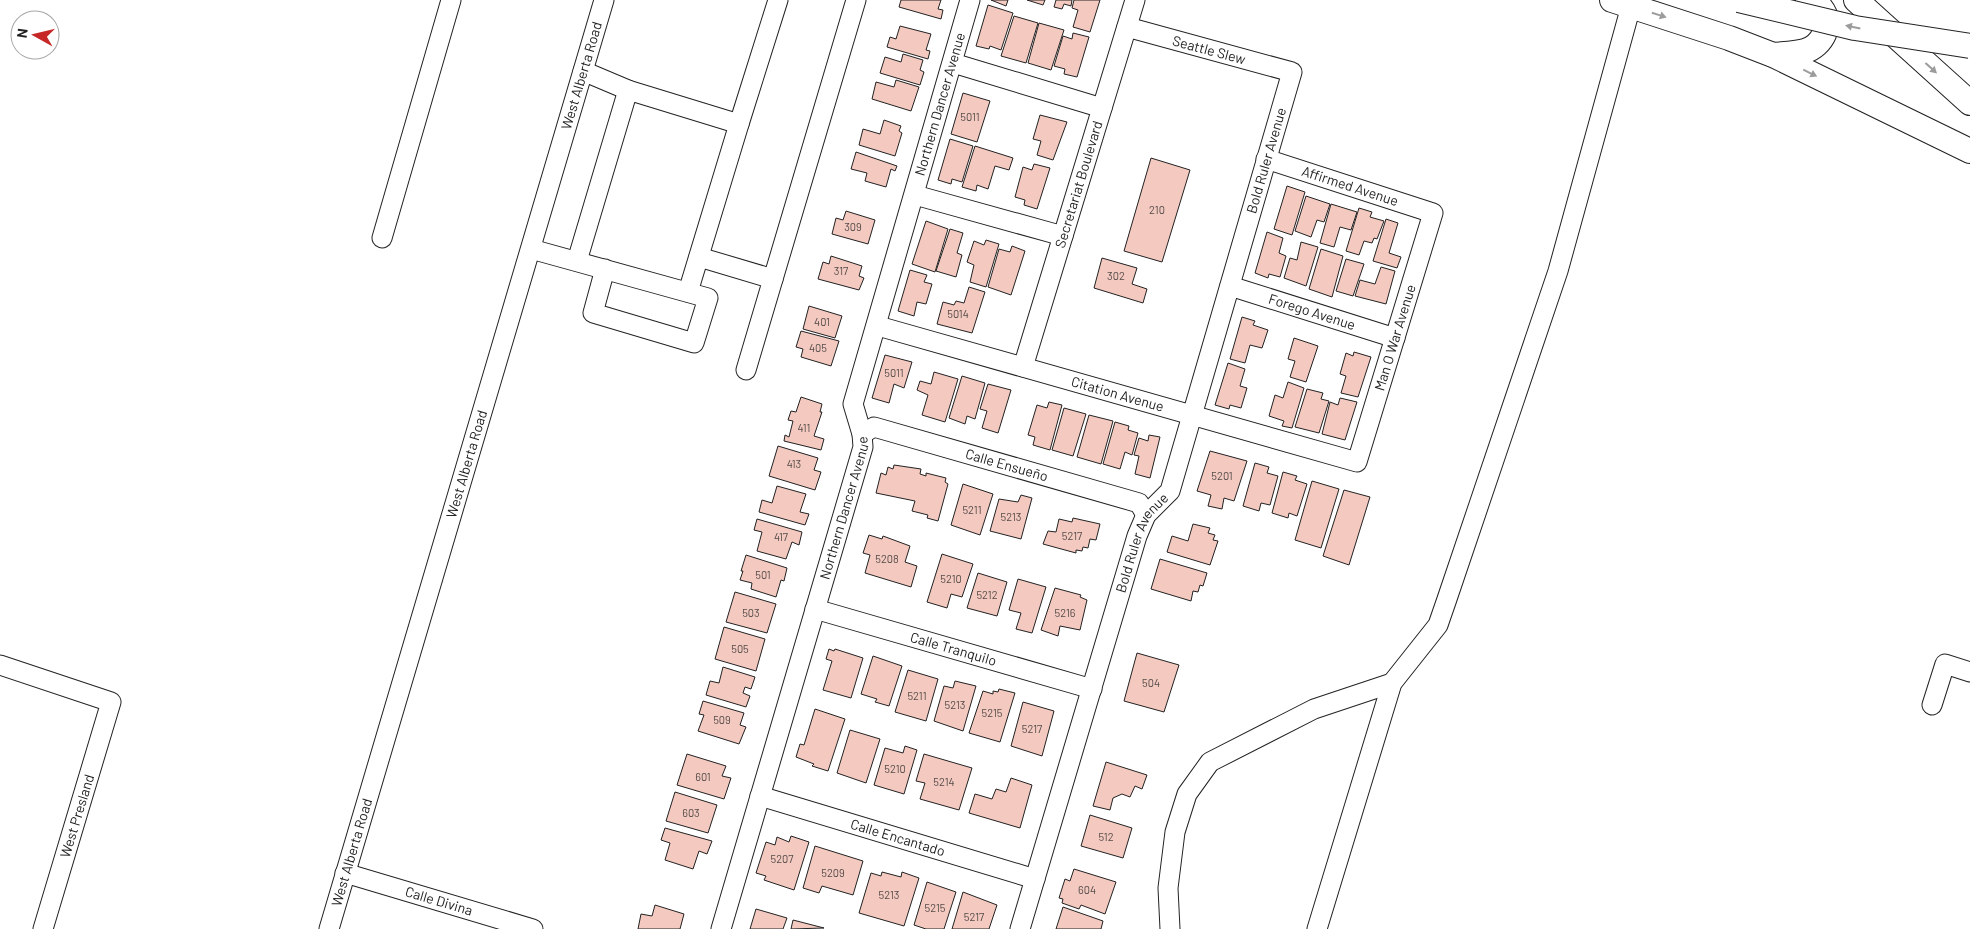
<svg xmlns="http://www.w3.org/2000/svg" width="1970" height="929" viewBox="0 0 1970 929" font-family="Barlow,sans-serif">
<rect width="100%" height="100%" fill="#fff"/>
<!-- building -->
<g fill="#f3c9c0" stroke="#222">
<polygon points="901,0 941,0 938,9 943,10 941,19 899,7"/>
<polygon points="991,0 1008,0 1006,6"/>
<polygon points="1027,0 1045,0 1043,5"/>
<polygon points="1056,0 1072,0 1071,6 1064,4 1062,9 1054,7"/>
<polygon points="1074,0 1100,0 1090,32 1073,27 1078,10 1072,8"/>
<polygon points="988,5 1013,13 1001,50 990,46 989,49 976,46"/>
<polygon points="1014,16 1038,23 1026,63 1001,56"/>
<polygon points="1039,23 1064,30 1051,70 1028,63"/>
<polygon points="900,26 931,34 926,50 930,51 928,59 887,47 890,37 896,39"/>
<polygon points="1073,33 1089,37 1077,77 1064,74 1065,69 1054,66 1063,36 1072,39"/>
<polygon points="903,54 923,60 920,70 924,72 920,85 880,73 885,57 901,62"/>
<polygon points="896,80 919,87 911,111 872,99 876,82 894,87"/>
<polygon points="963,93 990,101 977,142 951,134"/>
<polygon points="1040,115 1067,122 1053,160 1037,155 1041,141 1033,139"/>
<polygon points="884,120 901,126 899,131 902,133 895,156 859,145 863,129 880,134"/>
<polygon points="950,139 973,146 962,182 952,179 951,184 938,180"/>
<polygon points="975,146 1013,158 1009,170 995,166 988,189 977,185 976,191 962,187"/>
<polygon points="856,152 897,166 895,171 891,169 886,187 865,181 867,173 851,169"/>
<polygon points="1151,158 1190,170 1162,262 1124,251"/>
<polygon points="1034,164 1050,168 1037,209 1024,205 1025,200 1015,197 1023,167 1032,170"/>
<polygon points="1287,186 1305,192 1292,235 1274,229"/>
<polygon points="1306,196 1330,204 1324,222 1317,220 1311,237 1295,231"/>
<polygon points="1331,204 1357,212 1351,230 1340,227 1334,247 1320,243"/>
<polygon points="1359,208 1372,212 1370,217 1384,221 1377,239 1374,238 1372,243 1364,241 1359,255 1346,251"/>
<polygon points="846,211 875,220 868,244 832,234 836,218 843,220"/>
<polygon points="1386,219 1398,223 1389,253 1401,257 1397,268 1373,261"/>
<polygon points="926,221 948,229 935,272 912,264"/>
<polygon points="950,229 963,233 957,253 962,255 956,277 936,271"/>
<polygon points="1267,232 1283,238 1279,253 1286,256 1280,277 1269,274 1268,278 1255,273"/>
<polygon points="986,240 999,244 986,287 970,282 974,265 967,262 974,241 984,245"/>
<polygon points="1301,242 1318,247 1306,286 1284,278 1290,258 1297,260"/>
<polygon points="1012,246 1025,251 1011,295 988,287 999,249 1010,252"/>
<polygon points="1321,249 1343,256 1332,297 1309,289"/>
<polygon points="831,256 862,266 859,276 864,278 859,290 818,279 823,262 829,264"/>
<polygon points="1102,258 1137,268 1132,284 1147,289 1143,303 1094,288"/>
<polygon points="1346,259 1364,264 1353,296 1336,291"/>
<polygon points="1381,267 1395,271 1386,304 1355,296 1360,280 1375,284"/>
<polygon points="910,270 927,275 924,282 932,284 926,304 917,302 914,316 898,311"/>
<polygon points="969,287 985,292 972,333 937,324 943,302 954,305 956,301 964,303"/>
<polygon points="809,306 842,316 835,338 803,329"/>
<polygon points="1242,317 1255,321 1253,325 1268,330 1262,348 1250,345 1245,363 1230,359"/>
<polygon points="801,331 839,341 831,366 801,357 803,349 796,347"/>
<polygon points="1294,338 1318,346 1306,382 1290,377 1295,361 1288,359"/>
<polygon points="1354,352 1371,357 1358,397 1341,393 1346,376 1340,374 1346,353 1353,356"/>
<polygon points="885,355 912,362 904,388 894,384 889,403 872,398"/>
<polygon points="1228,363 1245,369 1240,386 1247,388 1241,408 1230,405 1229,409 1215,405"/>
<polygon points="934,372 958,379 945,422 922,415 928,395 917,390 920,381 931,384"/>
<polygon points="962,376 985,383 975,419 967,416 965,424 949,418"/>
<polygon points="1288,382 1304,388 1292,428 1282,426 1284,421 1269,416 1275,395 1283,398"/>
<polygon points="988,384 1011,390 998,433 982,428 987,411 980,409"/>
<polygon points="1307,389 1323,393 1321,399 1329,401 1319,433 1295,427"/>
<polygon points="801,397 822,404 820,412 822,412 814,436 824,439 821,450 784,441 785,435 789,437 793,421 788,420 791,411 796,412"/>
<polygon points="1340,398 1357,402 1345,440 1322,434 1330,402 1338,405"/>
<polygon points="1049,402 1062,405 1050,450 1033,445 1035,437 1028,435 1037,405 1047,408"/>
<polygon points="1064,408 1086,414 1073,456 1052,450"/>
<polygon points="1089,415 1113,421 1101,464 1077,457"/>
<polygon points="1115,422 1129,426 1128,430 1138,433 1132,455 1125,452 1120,469 1103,464"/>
<polygon points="1149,435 1160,437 1150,478 1135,474 1139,456 1134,455 1139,438 1148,441"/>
<polygon points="778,446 818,458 814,470 821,472 815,490 769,476"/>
<polygon points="1210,451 1247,461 1234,501 1224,498 1222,509 1208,506 1211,495 1197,491"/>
<polygon points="1255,463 1269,467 1267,473 1278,476 1270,505 1261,503 1259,511 1243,506"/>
<polygon points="894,465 921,469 920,474 926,476 926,473 946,478 945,482 948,484 938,521 927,518 928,515 912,511 915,501 876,493 881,473 886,475 888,467 893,469"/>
<polygon points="1283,472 1297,476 1295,480 1307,484 1297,516 1289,513 1288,518 1272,513"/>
<polygon points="1312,481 1339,489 1321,548 1295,540"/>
<polygon points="963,484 993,494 980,535 951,525"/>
<polygon points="777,486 806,494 800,512 809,514 805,525 759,512 762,500 772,503"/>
<polygon points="1344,490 1370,497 1349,565 1323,556"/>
<polygon points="1021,495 1032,498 1021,539 990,531 999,499 1018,502"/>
<polygon points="1073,518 1100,524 1096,540 1090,539 1088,548 1083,547 1082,551 1076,550 1076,553 1043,544 1048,531 1056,532 1059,519 1072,522"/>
<polygon points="757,519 802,532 799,545 792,542 786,559 757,551 762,532 754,530"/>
<polygon points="1193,524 1210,528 1208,533 1215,535 1213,540 1218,541 1210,565 1167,552 1172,536 1188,541"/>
<polygon points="869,535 882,539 883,536 910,546 905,562 917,566 911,587 865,573 870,555 863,553"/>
<polygon points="942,554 973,564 962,597 951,594 947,608 927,602"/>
<polygon points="746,555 787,568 784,581 781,580 776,597 751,589 752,583 740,580 743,571 741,571"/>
<polygon points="1160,559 1207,573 1203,586 1200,585 1198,592 1193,591 1191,601 1151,589"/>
<polygon points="978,573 1007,582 997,616 967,608"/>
<polygon points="1018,579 1046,587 1032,633 1016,629 1021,613 1009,610"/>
<polygon points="1055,588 1081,595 1080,597 1087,600 1080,630 1060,626 1058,636 1041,630"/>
<polygon points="735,592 776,604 767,633 726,622"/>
<polygon points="724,627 765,639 756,671 715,659"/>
<polygon points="829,649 834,651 835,649 863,658 851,698 823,690 832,661 826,659"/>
<polygon points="1137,653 1179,665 1164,712 1124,701"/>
<polygon points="873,656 902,666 889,706 875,702 877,699 861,694"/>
<polygon points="723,667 755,677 751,689 745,687 743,693 750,696 746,707 706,695 710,681 719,683"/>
<polygon points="908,670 938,679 926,721 895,712"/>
<polygon points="955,681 976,686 963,731 934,721 944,686 953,688"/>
<polygon points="999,689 1015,693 1000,742 969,733 983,691 993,694 993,691 998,692"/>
<polygon points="703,701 744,713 740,725 746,727 739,744 698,731 704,715 699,714"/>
<polygon points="1023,702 1054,711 1042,756 1011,746"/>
<polygon points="815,709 845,719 828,771 812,766 814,764 796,757 800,744 804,745"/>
<polygon points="850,730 880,739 866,783 837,773"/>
<polygon points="905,746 917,750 904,794 874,785 885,748 903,753"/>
<polygon points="687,754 726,766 722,776 731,778 724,799 677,785"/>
<polygon points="924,754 972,768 959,810 920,799 925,783 916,781"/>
<polygon points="1106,762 1147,775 1142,789 1135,786 1130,797 1122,794 1113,798 1110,810 1093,806"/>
<polygon points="1011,778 1032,785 1020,828 969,813 975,794 992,799 996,789 1006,792"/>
<polygon points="675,792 717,805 708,833 666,821"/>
<polygon points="1090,815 1132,828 1123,858 1081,846"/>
<polygon points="665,828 712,841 707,854 699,851 693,869 665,860 670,843 661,840"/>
<polygon points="791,836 809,842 794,890 764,880 766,876 756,873 766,842 775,845 777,837 789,842"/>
<polygon points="815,846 863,861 853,895 822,886 819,893 803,888"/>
<polygon points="1074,869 1116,882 1105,914 1081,905 1079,909 1062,903 1063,899 1059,898 1065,879 1070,881"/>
<polygon points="882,872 901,877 902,872 919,878 904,926 859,913 871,873 881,876"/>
<polygon points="927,882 956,892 944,929 926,929 914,925"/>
<polygon points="963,892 997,905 989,929 952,929"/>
<polygon points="655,905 684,914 680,929 638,929 641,914 652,916"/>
<polygon points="1063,907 1103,921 1101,929 1056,929"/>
<polygon points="756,909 787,918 783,929 750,929"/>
<polygon points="793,920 824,928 791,929"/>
</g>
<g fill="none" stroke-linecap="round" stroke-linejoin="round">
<!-- minor casing -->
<g stroke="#222" stroke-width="21">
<g id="minor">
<polyline points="953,63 1102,108"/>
<polyline points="583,71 628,90"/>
<polyline points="739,124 778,0"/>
<polyline points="915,195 1063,236"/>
<polyline points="382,238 451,0"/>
<polyline points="531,249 708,298 694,343 593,313 605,269"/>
<polyline points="699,257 773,279 746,370"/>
<polyline points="577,261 628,90 739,124 688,292"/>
<polyline points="773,279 856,0"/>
<path id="s1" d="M1230,286L1395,338"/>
<path id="s2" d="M878,326L1357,462L1433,213L1266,159"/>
<path id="s3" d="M1023,367L1135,0"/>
<path id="s4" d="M862,434L874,427L1139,503L1146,515"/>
<path id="s5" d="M815,609L1092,689"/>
<polyline points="0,665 111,702 43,929"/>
<polyline points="1932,705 1945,664 1970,672"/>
<path id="s6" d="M760,796L1035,879"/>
<path id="s7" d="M345,873L533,929"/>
<path id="s8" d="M329,929L604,0"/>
<path id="s9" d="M721,929L863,447L862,434L853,404L970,0"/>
<path id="s10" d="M1020,929L1137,536L1146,515L1170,491L1292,72L1127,27"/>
<polyline points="1170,929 1168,888 1175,832 1187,794 1210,762 1314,709 1392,683"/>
<polyline points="1317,929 1392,683 1438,625 1447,599 1558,271 1631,6"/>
</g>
</g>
<!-- major casing -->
<g stroke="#222" stroke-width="26">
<g id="major">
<polyline points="1612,0 1729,38 1773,55 1970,151"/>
<polyline points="1856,0 1970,103"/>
<path d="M1773,55C1783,54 1795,54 1805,51C1822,46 1834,24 1821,8C1818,4 1812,2 1808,0"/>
</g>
</g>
<!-- minor -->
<use href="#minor" stroke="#fff" stroke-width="19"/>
<!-- major -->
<use href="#major" stroke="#fff" stroke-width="24"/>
<!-- major-bridge casing -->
<g stroke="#222" stroke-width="26" stroke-linecap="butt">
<polyline id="major-bridge" points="1739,0 1855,28 1970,46"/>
</g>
<!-- major-bridge -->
<use href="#major-bridge" stroke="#fff" stroke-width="24"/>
</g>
<!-- one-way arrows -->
<defs><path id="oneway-solid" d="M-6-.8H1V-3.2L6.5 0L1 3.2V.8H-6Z" transform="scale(1.25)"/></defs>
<g fill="#9c9c9c">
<use href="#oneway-solid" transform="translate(1659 15) rotate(18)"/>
<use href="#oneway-solid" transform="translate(1853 27) rotate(-168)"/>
<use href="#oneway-solid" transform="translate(1931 68) rotate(42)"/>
<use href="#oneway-solid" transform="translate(1810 73) rotate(26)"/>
</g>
<g text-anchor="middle" stroke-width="4" stroke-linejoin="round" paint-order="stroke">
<!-- number labels -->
<g font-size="11" fill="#564c4a">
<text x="970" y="121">5011</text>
<text x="1157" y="214">210</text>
<text x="853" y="231">309</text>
<text x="841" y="275">317</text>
<text x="1116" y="280">302</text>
<text x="958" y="318">5014</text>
<text x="822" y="326">401</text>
<text x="818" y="352">405</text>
<text x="894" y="377">5011</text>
<text x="804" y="432">411</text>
<text x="794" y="468">413</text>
<text x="1222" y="480">5201</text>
<text x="972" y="514">5211</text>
<text x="1011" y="521">5213</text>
<text x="1072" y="540">5217</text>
<text x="781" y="541">417</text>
<text x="887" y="563">5208</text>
<text x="763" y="579">501</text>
<text x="951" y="583">5210</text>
<text x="987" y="599">5212</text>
<text x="751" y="617">503</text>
<text x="1065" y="617">5216</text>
<text x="740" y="653">505</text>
<text x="1151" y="687">504</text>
<text x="917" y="700">5211</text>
<text x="955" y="709">5213</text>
<text x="992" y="717">5215</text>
<text x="722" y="724">509</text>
<text x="1032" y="733">5217</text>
<text x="895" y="773">5210</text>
<text x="703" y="781">601</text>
<text x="944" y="786">5214</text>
<text x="691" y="817">603</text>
<text x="1106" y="841">512</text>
<text x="782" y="863">5207</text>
<text x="833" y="877">5209</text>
<text x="1087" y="894">604</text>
<text x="889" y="899">5213</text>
<text x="935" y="912">5215</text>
<text x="974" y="921">5217</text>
</g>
<!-- street labels -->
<g font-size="14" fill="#222" stroke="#fff">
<text transform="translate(1209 50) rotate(15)" y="5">Seattle Slew</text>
<text dy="5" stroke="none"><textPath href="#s8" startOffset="890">West Alberta Road</textPath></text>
<text dy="5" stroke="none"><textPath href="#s9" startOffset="859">Northern Dancer Avenue</textPath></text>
<text dy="5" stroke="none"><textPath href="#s10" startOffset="811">Bold Ruler Avenue</textPath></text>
<text dy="5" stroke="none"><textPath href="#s3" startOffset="191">Secretariat Boulevard</textPath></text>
<text transform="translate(1350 186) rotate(18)" y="5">Affirmed Avenue</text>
<text dy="5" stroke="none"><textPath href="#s1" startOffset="86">Forego Avenue</textPath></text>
<text dy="5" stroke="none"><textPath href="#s2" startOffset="628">Man O War Avenue</textPath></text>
<text dy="5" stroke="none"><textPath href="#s2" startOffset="249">Citation Avenue</textPath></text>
<text dy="5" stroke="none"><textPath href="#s8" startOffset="485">West Alberta Road</textPath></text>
<text dy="5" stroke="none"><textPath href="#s4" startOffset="152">Calle Ensueño</textPath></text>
<text dy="5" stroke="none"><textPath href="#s9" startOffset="439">Northern Dancer Avenue</textPath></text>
<text dy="5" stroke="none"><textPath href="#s10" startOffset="406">Bold Ruler Avenue</textPath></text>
<text dy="5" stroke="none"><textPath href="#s5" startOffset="144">Calle Tranquilo</textPath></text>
<text transform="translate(77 816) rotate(-73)" y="5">West Presland</text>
<text dy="5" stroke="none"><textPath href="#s6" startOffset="144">Calle Encantado</textPath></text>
<text dy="5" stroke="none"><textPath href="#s8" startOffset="80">West Alberta Road</textPath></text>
<text dy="5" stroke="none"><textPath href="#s7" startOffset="98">Calle Divina</textPath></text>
</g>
</g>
<!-- north arrow -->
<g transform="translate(35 35) rotate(278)"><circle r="24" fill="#ffffff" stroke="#a7a7a7"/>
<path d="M0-4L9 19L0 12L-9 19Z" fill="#c62828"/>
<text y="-8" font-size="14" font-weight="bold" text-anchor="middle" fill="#222222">N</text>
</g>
</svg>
